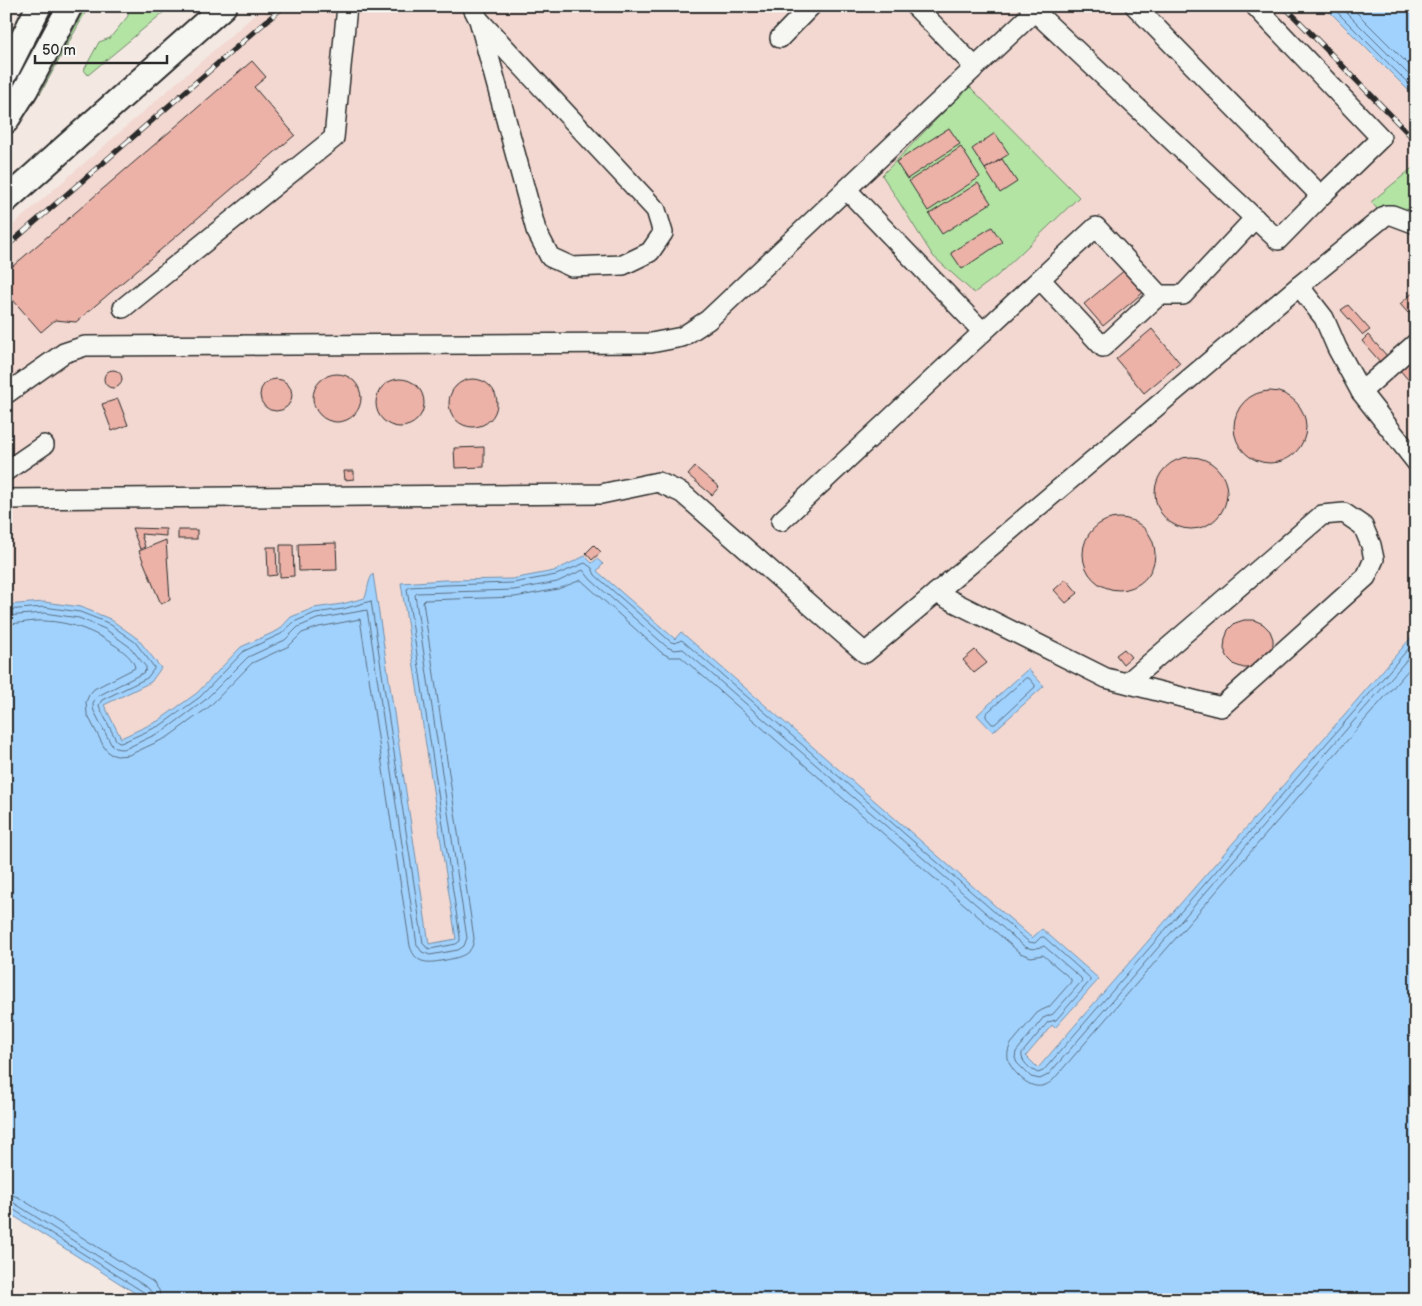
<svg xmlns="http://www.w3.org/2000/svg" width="1422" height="1306" viewBox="0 0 1422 1306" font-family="'Balsamiq Sans',sans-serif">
<rect width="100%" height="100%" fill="#f4e8e3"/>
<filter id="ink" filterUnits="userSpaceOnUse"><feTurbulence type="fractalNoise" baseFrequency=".02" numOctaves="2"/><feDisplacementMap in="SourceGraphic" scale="10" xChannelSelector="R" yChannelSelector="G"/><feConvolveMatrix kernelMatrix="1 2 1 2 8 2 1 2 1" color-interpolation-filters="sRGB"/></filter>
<g filter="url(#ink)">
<!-- built -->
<polygon fill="#f2d8d1" points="265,6 1324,6 1416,98 1416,144 1413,147 1416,148 1416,632 1038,1068 1026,1056 1052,1025 1056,1028 1099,979 1042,929 1033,939 681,632 675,639 597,571 597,559 592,563 585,556 554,571 512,579 444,580 401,583 456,939 428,944 373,575 370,578 368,590 365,598 291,617 279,630 241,647 197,693 158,721 121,738 104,705 151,682 161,668 138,639 110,619 44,602 6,605 6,231"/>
<!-- green -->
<g fill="#b3e4a4" stroke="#6f8868">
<polygon points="46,6 54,6 6,98 6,82"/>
<polygon points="86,6 89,6 40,94"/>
<polygon points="122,6 171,6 88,75 84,70 99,42 110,38 128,16 128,10"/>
<polygon points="969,86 1079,197 997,276 974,293 933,256 882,175"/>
<polygon points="1416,165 1416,217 1380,212 1371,202"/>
</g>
<!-- water -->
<g fill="#a1d2fe" stroke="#728faa">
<polygon points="1324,6 1416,6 1416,98"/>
<path d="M585,556L592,563L597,559L603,564L597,571L675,639L681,632L1032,938L1042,929L1099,979L1055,1028L1052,1025L1026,1056L1038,1068L1416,632V1300H146L6,1211V605L44,602L81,607L110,619L138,639L161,668L151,682L104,705L121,738L158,721L197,693L241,647L279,630L291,617L314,608L342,604L365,598C368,590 368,580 373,574L429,944L456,939L401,583L444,580L512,579L554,571Z"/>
<polygon points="1028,669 1044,686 993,732 977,715"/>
</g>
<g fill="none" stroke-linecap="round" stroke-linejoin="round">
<!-- shore -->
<g stroke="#5a6e7f" stroke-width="1">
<polyline points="1331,6 1416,91"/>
<polyline points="1340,6 1416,82"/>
<polyline points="1350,6 1416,72"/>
<path d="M6,610L44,607L80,612L108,623L135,642L154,667V669L147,678L102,700L99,705L100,708L116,740L121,743L161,725L200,697L244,651L281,634L294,622L315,613L343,609L371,601L423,943L426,947L430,949L456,944L460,941V937L407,589L410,587L445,585L513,583L556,575L585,563L592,568L595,575L671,642L676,643L681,640L683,641L1029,942L1035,943L1041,937H1044L1090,978V981L1056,1020L1048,1022L1022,1053C1020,1061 1031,1070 1038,1073L1043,1071L1416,640"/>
<path d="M6,616L44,613L79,618L105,629L130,647L146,667V670L143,673L98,696C93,700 92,705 94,711L111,744C115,749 120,750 127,748L165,730L204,701L248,657L285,640L298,627L317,619L367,610L417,945L422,952L430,955L458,950L464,946L467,938L415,595L417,593L514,590L557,582L583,570L591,580L667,647L674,650L683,649L1025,947L1033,949L1044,946L1081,978L1082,981L1053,1014L1043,1018L1016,1052L1015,1058L1017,1063L1031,1077L1040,1079L1048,1075L1416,649"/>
<path d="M6,624C19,624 32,620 45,621C71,622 94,631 116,646C123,651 134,659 135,668L94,689L89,695L86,702L87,714L104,747L110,754L117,756L129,755L168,737L209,707L252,663L289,646L302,633L319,627L360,619L410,946C416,966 430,963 446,960C460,957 473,955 474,938L423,602L425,600L515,597L558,589L581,580L662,653L670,657H681L1020,953L1031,957L1043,955L1071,979V982L1049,1007L1042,1010L1037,1013L1011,1044C1004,1057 1009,1066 1019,1076C1029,1086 1041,1091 1053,1080L1416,661"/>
<polygon points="1026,678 1029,678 1035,685 1035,687 995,724 992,724 986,717 986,714"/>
<polyline points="6,1193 18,1197 153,1282 159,1290 161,1300"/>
<polyline points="6,1201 14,1203 148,1288 152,1293 154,1300"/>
<polyline points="6,1207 11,1208 145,1293 147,1296 147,1300"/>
</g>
</g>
<!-- building -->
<g fill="#ecb2a8" stroke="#2b2b2b">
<polygon points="252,61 266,77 254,87 295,135 76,322 55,320 41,332 6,292 6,272"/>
<polygon points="949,128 960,144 907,179 896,162"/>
<polygon points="995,133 1009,154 985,169 972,149"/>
<polygon points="961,147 980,177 928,211 909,181"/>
<polygon points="1002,159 1017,182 1000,193 985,169"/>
<polygon points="978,183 991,203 942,234 929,214"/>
<polygon points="992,227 1002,242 962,269 951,253"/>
<polygon points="1126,269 1145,291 1103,326 1084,304"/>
<polygon points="1416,290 1416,307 1408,313 1400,304"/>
<polygon points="1348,305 1370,330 1363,335 1341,310"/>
<polygon points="1152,329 1180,363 1144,393 1116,359"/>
<polygon points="1368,335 1389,358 1382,364 1362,341"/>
<polygon points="1416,354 1416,389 1399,369"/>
<circle cx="113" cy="379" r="9"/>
<circle cx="337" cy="398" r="24"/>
<circle cx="400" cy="403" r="24"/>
<circle cx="473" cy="403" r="24"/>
<circle cx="276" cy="395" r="16"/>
<circle cx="1270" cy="427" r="36"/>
<polygon points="118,399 128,425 112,431 102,404"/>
<polygon points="484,447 484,467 455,468 454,448"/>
<circle cx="1191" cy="493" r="36"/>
<polygon points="695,467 719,487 712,495 688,475"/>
<polygon points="344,471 354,471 354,479 345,480"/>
<circle cx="1119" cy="554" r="36"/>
<polygon points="132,528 166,529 166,536 141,534 145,547 140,549"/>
<rect x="178" y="530" width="19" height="9"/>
<polygon points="166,540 170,600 161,604 139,551"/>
<polygon points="336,543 337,570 299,571 298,544"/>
<polygon points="280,545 293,545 294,576 280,577"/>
<polygon points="594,545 601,552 592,560 586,553"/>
<polygon points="267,547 276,547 277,575 268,576"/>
<polygon points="1066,579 1078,593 1066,603 1054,590"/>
<polygon points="1244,620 1254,620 1263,624 1270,631 1273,639 1273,649 1253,668 1244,668 1235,665 1228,658 1224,649 1225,639 1228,630 1235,623"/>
<polygon points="1124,649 1131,657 1123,664 1116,655"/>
<polygon points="975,650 987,663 974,673 963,660"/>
</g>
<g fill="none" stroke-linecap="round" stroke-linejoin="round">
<!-- minor casing -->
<g stroke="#2b2b2b" stroke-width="22">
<g id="minor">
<polyline points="472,6 479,20 656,210 663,233 650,252 623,265 572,267 550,257 536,230 479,20"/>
<polyline points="915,6 975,67"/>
<polyline points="1029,6 1278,240 1321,196 1381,138 1255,6"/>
<polyline points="1135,6 1321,196"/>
<polyline points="780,38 811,6"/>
<polyline points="847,190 983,332 1040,279"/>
<polyline points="1299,286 1324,318 1337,348 1361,392 1416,462"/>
<polyline points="1159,295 1096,227 1040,279 1103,347 1159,295 1183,295 1255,218"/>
<polyline points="123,308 334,138 347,6"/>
<polyline points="1361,392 1416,343"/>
<polyline points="6,394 64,353 85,346 651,343 682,337 708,320 1040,6"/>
<polyline points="6,471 44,445"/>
<polyline points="6,499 601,494 658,482 682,493 865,653 1299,286 1386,215 1392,215 1416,224"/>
<polyline points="781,521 983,332"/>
<polyline points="936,593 1106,678 1221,707 1366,577 1374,559 1371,545 1363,526 1344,513 1322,515 1127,683"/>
</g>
</g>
<!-- major casing -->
<g stroke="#2b2b2b" stroke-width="28">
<g id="major">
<polyline points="6,72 39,6"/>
<polyline points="6,121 26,89 70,6"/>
<polyline points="6,200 224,6"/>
</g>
</g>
<!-- minor -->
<use href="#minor" stroke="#f6f6f2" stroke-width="19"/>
<!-- major -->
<use href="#major" stroke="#f6f6f2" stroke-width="24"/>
<!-- rail casing -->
<g stroke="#2b2b2b" stroke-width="5.5">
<g id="rail">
<polyline points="1284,6 1412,137"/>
<polyline points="6,247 284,6"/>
</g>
</g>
<!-- rail -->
<use href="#rail" stroke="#f6f6f2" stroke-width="4" stroke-dasharray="11" stroke-linecap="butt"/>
</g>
</g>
<!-- margin -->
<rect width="1422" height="1306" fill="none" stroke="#f6f6f2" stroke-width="25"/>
<rect x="12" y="12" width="1397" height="1281" fill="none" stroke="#2b2b2b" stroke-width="2" filter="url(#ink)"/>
<!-- scale -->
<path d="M35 55v8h132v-8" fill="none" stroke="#2b2b2b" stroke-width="2.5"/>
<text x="42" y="55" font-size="15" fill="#2b2b2b" stroke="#f6f6f2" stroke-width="4" paint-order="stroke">50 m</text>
</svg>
